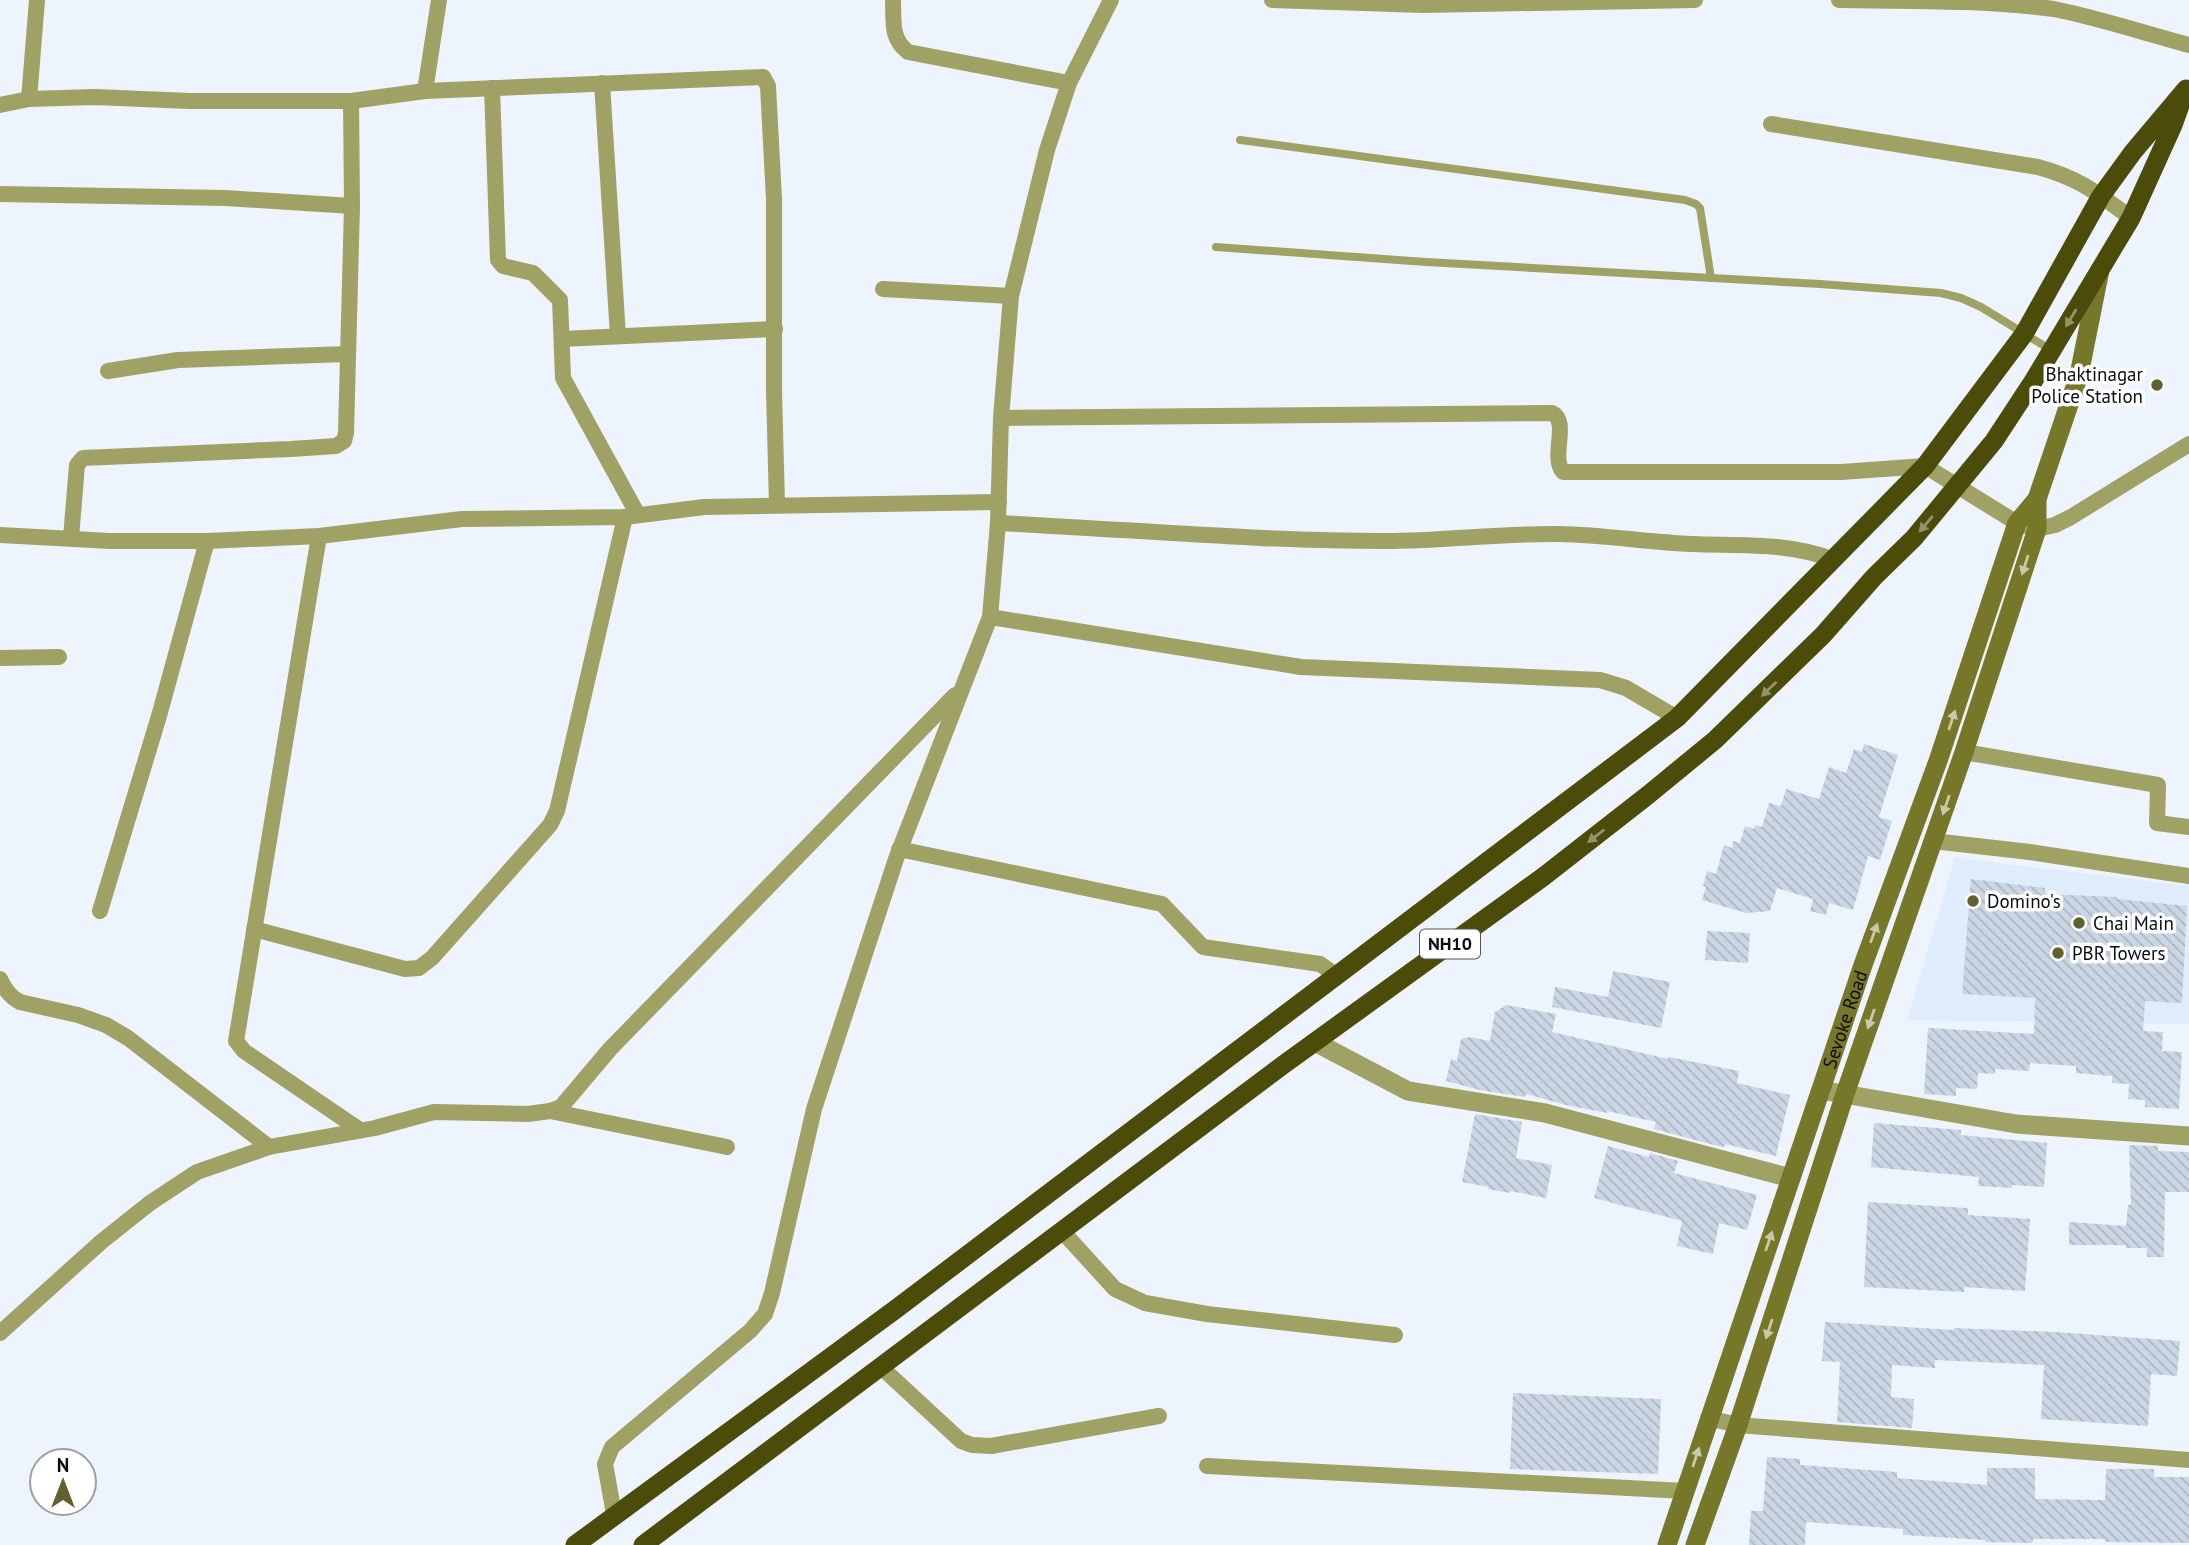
<svg xmlns="http://www.w3.org/2000/svg" width="2189" height="1545" viewBox="0 0 2189 1545" font-family="'PT Sans',sans-serif">
<defs>
<pattern id="building-back-hatch" width="6" height="6" patternUnits="userSpaceOnUse" patternTransform="scale(1.75)"><rect width="6" height="6" fill="#cad6e4"/><path d="M-1 5l2 2M0 0l6 6M5-1l2 2" fill="none" stroke="#acb6c3"/></pattern>
</defs>
<rect width="100%" height="100%" fill="#edf4fd"/>
<!-- built -->
<polygon fill="#deecfc" points="1955,858 2189,886 2189,1024 1907,1020"/>
<!-- building -->
<g fill="url(#building-back-hatch)">
<polygon points="1864,744 1898,755 1879,817 1892,821 1880,860 1868,856 1853,910 1829,903 1826,915 1810,911 1813,899 1777,888 1770,911 1746,913 1702,900 1706,887 1703,886 1707,871 1716,874 1724,845 1732,848 1733,841 1740,843 1745,826 1754,829 1755,825 1762,827 1769,803 1781,806 1786,789 1819,799 1829,767 1846,773 1854,749 1862,752"/>
<polygon points="1971,879 2045,888 2045,894 2117,897 2117,899 2187,906 2182,1003 2145,1001 2143,1031 2163,1032 2162,1051 2182,1052 2179,1109 2145,1107 2145,1100 2128,1099 2129,1084 2112,1083 2112,1076 2076,1073 2076,1066 2030,1063 2029,1071 1995,1069 1995,1074 1978,1073 1977,1089 1956,1088 1956,1096 1924,1094 1928,1028 2034,1034 2035,998 1962,994"/>
<polygon points="1707,931 1750,933 1748,963 1705,960"/>
<polygon points="1613,971 1670,982 1661,1028 1552,1007 1555,987 1608,997"/>
<polygon points="1506,1005 1556,1014 1552,1032 1668,1059 1669,1057 1739,1071 1737,1083 1790,1095 1776,1156 1725,1144 1724,1147 1714,1145 1654,1129 1656,1122 1607,1111 1607,1113 1566,1105 1526,1094 1525,1097 1480,1090 1446,1081 1451,1059 1457,1061 1461,1039 1470,1037 1490,1041 1495,1012"/>
<polygon points="1475,1114 1522,1122 1516,1158 1552,1165 1546,1198 1510,1191 1510,1193 1488,1189 1489,1187 1462,1182"/>
<polygon points="1874,1123 1961,1130 1961,1135 2047,1143 2044,1187 2012,1185 2012,1188 1978,1186 1979,1177 1871,1167"/>
<polygon points="2129,1145 2158,1146 2158,1151 2189,1152 2189,1192 2165,1192 2164,1257 2147,1257 2147,1248 2126,1248 2126,1245 2069,1245 2069,1222 2126,1226 2128,1205 2131,1205"/>
<polygon points="1608,1146 1649,1157 1650,1153 1678,1161 1674,1173 1757,1195 1747,1230 1719,1223 1713,1254 1677,1246 1682,1221 1594,1198"/>
<polygon points="1868,1202 1968,1208 1968,1215 2030,1219 2025,1291 1964,1287 1964,1292 1864,1287"/>
<polygon points="1825,1322 1954,1330 1954,1328 2056,1332 2180,1341 2177,1376 2151,1374 2148,1426 2041,1419 2044,1365 1935,1360 1935,1368 1892,1365 1891,1397 1914,1399 1912,1428 1837,1422 1840,1362 1822,1361"/>
<polygon points="1513,1393 1661,1399 1658,1474 1510,1469"/>
<polygon points="1767,1457 1800,1459 1800,1465 1897,1472 1897,1478 1987,1485 1987,1468 2035,1468 2035,1499 2105,1500 2106,1469 2154,1469 2154,1477 2189,1477 2189,1543 2105,1542 2105,1539 2033,1539 2032,1543 1985,1542 1985,1540 1903,1535 1903,1529 1806,1522 1805,1545 1749,1545 1751,1511 1763,1511"/>
</g>
<g fill="none" stroke-linecap="round" stroke-linejoin="round">
<!-- service -->
<g stroke="#a0a164" stroke-width="8">
<polyline points="1240,140 1685,200 1696,204 1700,208 1711,278"/>
<polyline points="1216,247 1426,262 1820,284 1941,293 1961,298 1981,307 2051,350"/>
</g>
<!-- minor -->
<g stroke="#a0a164" stroke-width="16">
<path d="M893,0C894,21 890,38 908,52L1069,83"/>
<polyline points="1272,0 1423,5 1695,0"/>
<path d="M1839,0C1908,1 1985,0 2054,9C2099,18 2144,33 2189,45"/>
<polyline points="602,83 618,336"/>
<polyline points="492,88 498,260 503,266 533,273 560,300 563,378 638,515"/>
<polyline points="425,91 439,0"/>
<polyline points="29,99 37,0"/>
<polyline points="0,105 29,99 95,97 190,101 351,101 425,91 763,77 768,86 774,199 774,391 777,504"/>
<path d="M1771,124L2038,167C2079,178 2097,193 2131,218"/>
<polyline points="0,194 225,198 352,206"/>
<polyline points="883,289 1011,296"/>
<polyline points="562,339 775,329"/>
<polyline points="108,371 178,360 347,354"/>
<path d="M1001,418L1552,413C1570,422 1550,456 1563,472H1841L1925,466L2017,523L2037,529L2055,525L2071,517L2189,444"/>
<path d="M998,523C1127,529 1256,541 1385,541C1443,541 1502,533 1560,534C1604,535 1648,542 1692,544C1740,546 1789,542 1834,560"/>
<polyline points="0,535 110,541 207,541 319,536 462,519 625,517 704,507 999,502"/>
<polyline points="319,536 236,1041 244,1051 360,1130"/>
<polyline points="71,538 77,465 83,458 291,449 336,446 344,441 346,433 352,206 351,101"/>
<polyline points="990,617 1301,667 1600,680 1626,688 1677,718"/>
<polyline points="0,658 59,657"/>
<polyline points="1964,752 2158,785 2157,823 2189,827"/>
<polyline points="1933,841 2030,852 2189,876"/>
<polyline points="899,849 1162,904 1203,947 1320,964 1337,976"/>
<polyline points="100,911 159,716 207,541"/>
<polyline points="254,929 405,969 419,968 432,958 550,825 557,811 625,517"/>
<path d="M0,979C4,988 10,997 20,1002L78,1015L106,1025L128,1038L269,1147"/>
<polyline points="550,1111 727,1147"/>
<polyline points="1062,1231 1115,1289 1145,1303 1207,1314 1395,1335"/>
<polyline points="0,1333 101,1242 150,1203 197,1172 269,1147 375,1128 434,1112 528,1114 550,1111 561,1107 610,1049 955,695"/>
<polyline points="881,1367 961,1441 972,1445 991,1446 1159,1416"/>
<polyline points="1708,1418 1738,1425 2189,1460"/>
<polyline points="1207,1466 1685,1491"/>
<polyline points="614,1514 605,1464 612,1447 750,1331 765,1314 772,1293 814,1109 896,859 990,617 998,523 1001,418 1011,296 1047,150 1069,83 1111,0"/>
</g>
<!-- tertiary -->
<g stroke="#a0a164" stroke-width="19">
<polyline points="1315,1042 1408,1091 1545,1113 1791,1178"/>
<polyline points="1821,1090 2016,1124 2189,1136"/>
</g>
<!-- secondary -->
<g stroke="#77772a" stroke-width="19">
<path id="s1" d="M1667,1545L1863,965L1938,761L2017,523L2037,499L2079,375L2100,270"/>
<polyline points="1695,1545 1738,1425 1845,1094 1964,752 2037,529 2037,499"/>
</g>
<!-- trunk -->
<g stroke="#4c4c0a" stroke-width="19">
<polyline points="575,1545 896,1309 1677,718 1925,466 2024,334 2101,196 2133,152 2186,89"/>
<polyline points="643,1545 1283,1065 1543,877 1648,795 1715,740 1823,635 1874,577 1914,538 1994,441 2034,380 2131,218 2173,125 2182,100"/>
</g>
</g>
<!-- one-way arrows -->
<defs><path id="oneway-solid" d="M-6-.8H1V-3.2L6.5 0L1 3.2V.8H-6Z" transform="scale(1.75)"/></defs>
<g fill="#94946c">
<use href="#oneway-solid" transform="translate(2071 318) rotate(121)"/>
<use href="#oneway-solid" transform="translate(1926 524) rotate(130)"/>
<use href="#oneway-solid" transform="translate(1769 689) rotate(136)"/>
<use href="#oneway-solid" transform="translate(1596 836) rotate(142)"/>
</g>
<g fill="#c9c9aa">
<use href="#oneway-solid" transform="translate(2025 565) rotate(108)"/>
<use href="#oneway-solid" transform="translate(1952 720) rotate(-72)"/>
<use href="#oneway-solid" transform="translate(1946 805) rotate(109)"/>
<use href="#oneway-solid" transform="translate(1874 933) rotate(-70)"/>
<use href="#oneway-solid" transform="translate(1871 1019) rotate(109)"/>
<use href="#oneway-solid" transform="translate(1769 1241) rotate(-71)"/>
<use href="#oneway-solid" transform="translate(1769 1329) rotate(108)"/>
<use href="#oneway-solid" transform="translate(1696 1457) rotate(-72)"/>
</g>
<!-- markers -->
<g fill="#61612e" stroke="#fff" stroke-width="2.5">
<circle cx="2157" cy="385" r="7"/>
<circle cx="1973" cy="901" r="7"/>
<circle cx="2079" cy="923" r="7"/>
<circle cx="2058" cy="953" r="7"/>
</g>
<g text-anchor="middle" stroke-width="7" stroke-linejoin="round" paint-order="stroke">
<!-- shield labels -->
<rect fill="#fff" stroke="#525558" stroke-width="2" x="1420" y="929.5" width="60" height="29" rx="5"/>
<g font-size="18" font-weight="bold" fill="#080c10">
<text x="1450" y="950">NH10</text>
</g>
<!-- poi labels -->
<g font-size="19" fill="#080c10" stroke="#fff" text-anchor="start">
<text x="2143" y="381" text-anchor="end">Bhaktinagar<tspan x="2143" dy="22">Police Station</tspan></text>
<text x="1987" y="908">Domino's</text>
<text x="2093" y="930">Chai Main</text>
<text x="2072" y="960">PBR Towers</text>
</g>
<!-- street labels -->
<g font-size="19" fill="#080c10" stroke="#fff">
<text dy="7" stroke="none"><textPath href="#s1" startOffset="555">Sevoke Road</textPath></text>
</g>
</g>
<!-- north arrow -->
<g transform="translate(63 1482)"><circle r="33" fill="#ffffff" stroke="#9c9e9f" stroke-width="2"/>
<path d="M0-5L12 26L0 18L-12 26Z" fill="#61612e"/>
<text y="-10" font-size="19" font-weight="bold" text-anchor="middle" fill="#080c10">N</text>
</g>
</svg>
